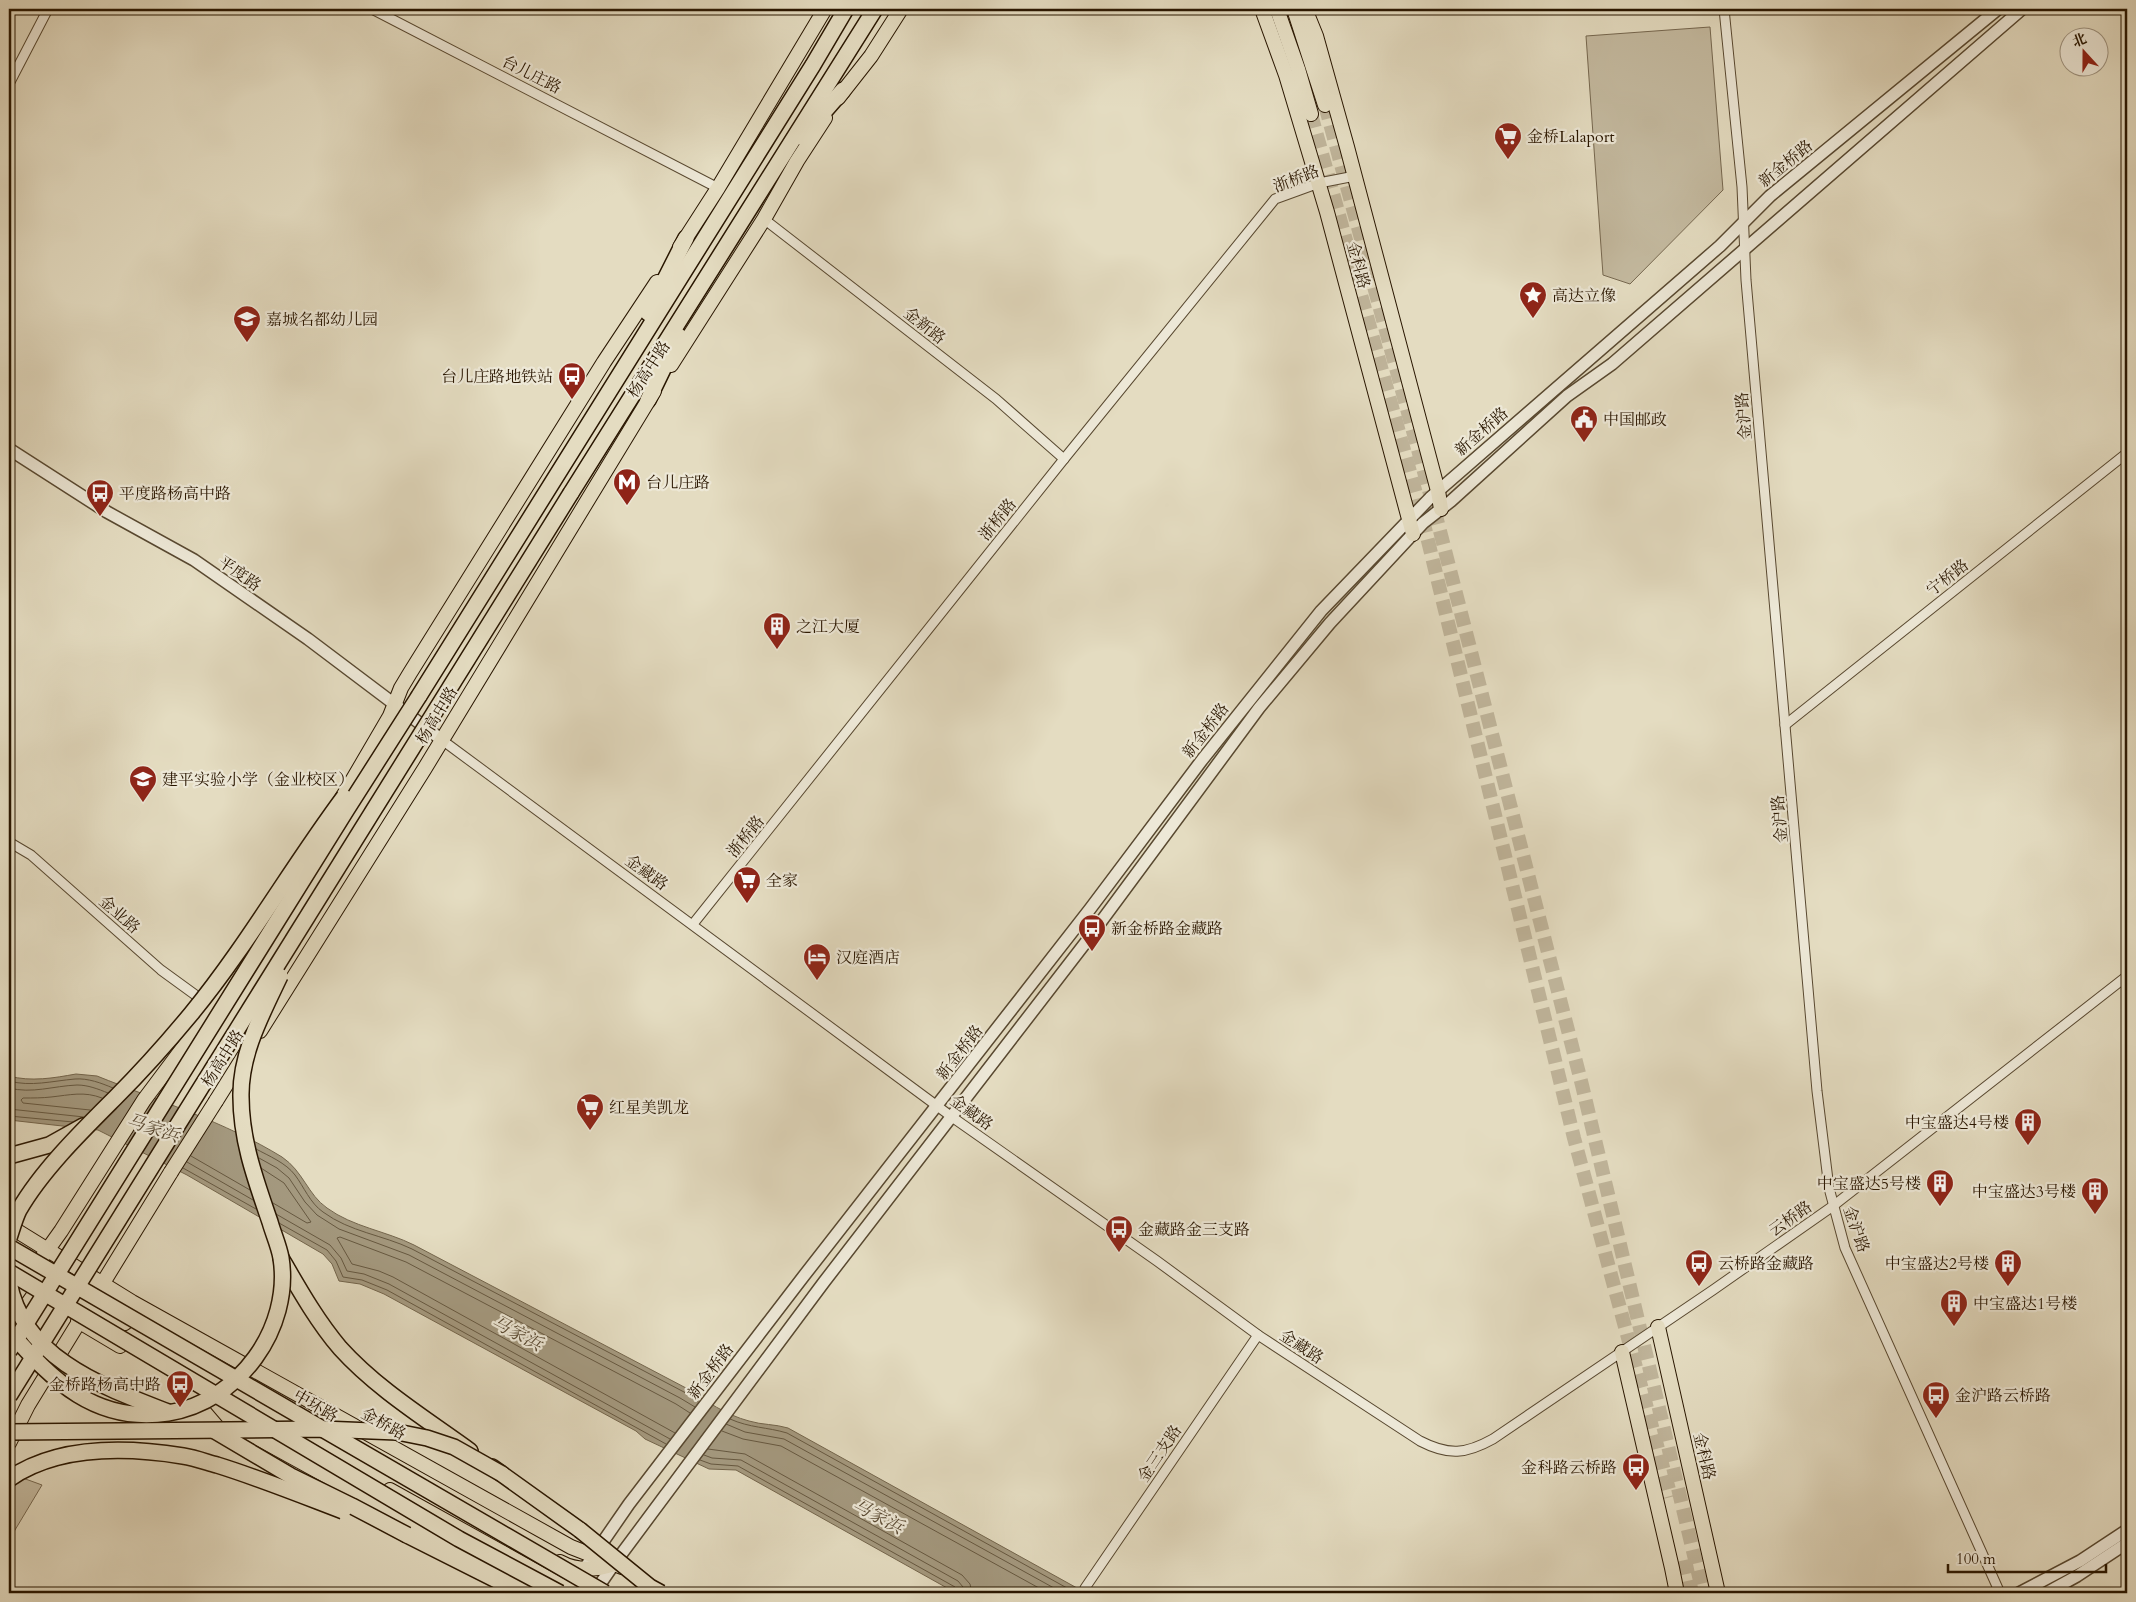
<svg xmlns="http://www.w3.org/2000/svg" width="2136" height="1602" viewBox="0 0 2136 1602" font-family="Cardo,'Noto Serif SC',serif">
<rect width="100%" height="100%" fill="#e4dcc1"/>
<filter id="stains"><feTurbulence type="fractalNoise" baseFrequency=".004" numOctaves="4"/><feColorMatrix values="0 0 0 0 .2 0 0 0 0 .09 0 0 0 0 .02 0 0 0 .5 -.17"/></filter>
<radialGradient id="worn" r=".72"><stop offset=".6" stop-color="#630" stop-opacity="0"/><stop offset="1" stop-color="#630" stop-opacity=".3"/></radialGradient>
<!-- green -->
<g fill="#c4baa0" stroke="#766850">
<polygon points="1710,27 1723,190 1630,284 1603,275 1586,36"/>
<polygon points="9,1473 42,1485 9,1540"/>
</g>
<!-- water -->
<path fill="#a4997f" stroke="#73654c" d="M76,1074L97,1076C159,1101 225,1122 282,1157C303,1171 308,1195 327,1208C353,1227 386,1231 414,1245L686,1388C706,1401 726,1415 749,1421C762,1425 775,1424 788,1428L1086,1593H956L736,1470L709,1469L645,1439L636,1431L384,1294L360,1284L339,1281L332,1264L323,1254L187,1175L98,1130L9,1120V1076C31,1082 54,1078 76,1074Z"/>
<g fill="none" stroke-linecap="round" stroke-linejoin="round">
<!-- shore -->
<g stroke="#665840" stroke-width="1">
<path d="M9,1081C31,1087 52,1081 75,1079C88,1078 101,1083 113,1088"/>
<path d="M9,1088C32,1094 53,1086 77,1085C88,1085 98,1089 108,1093"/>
<polyline points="9,1109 84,1117"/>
<path d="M90,1110L23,1103L21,1100L23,1098C33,1098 42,1098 51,1097C70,1095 84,1091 102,1098"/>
<polyline points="9,1116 73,1122"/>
<path d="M256,1149C269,1156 286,1163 295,1175C304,1187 310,1203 323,1212C350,1232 383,1235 412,1249L684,1392L698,1402"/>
<polyline points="191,1156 250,1190"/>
<polyline points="259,1158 277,1168 289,1178 305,1202 317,1215 339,1229 409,1255 680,1398 695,1407"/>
<polyline points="187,1162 253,1200"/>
<polyline points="183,1168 256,1209"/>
<polyline points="261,1168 284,1183 311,1222 307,1223 273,1203"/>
<polyline points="276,1214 330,1245 341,1258 347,1271 364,1274 389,1284 670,1439"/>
<polyline points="279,1223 327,1250 336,1261 343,1277 362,1280 387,1290 666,1444"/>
<path d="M730,1419C750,1428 767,1427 787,1433L1076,1593"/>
<polyline points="726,1424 745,1432 784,1439 1063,1593"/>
<polyline points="722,1431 743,1439 781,1446 1048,1593"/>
<polyline points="675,1433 393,1277 379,1271 352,1264 337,1238 340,1237 406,1262 676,1404 690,1413"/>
<polyline points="708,1449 745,1454 962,1575 970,1584 972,1593"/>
<polyline points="704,1455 712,1458 741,1460 958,1581 963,1587 964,1593"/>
<polyline points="700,1460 711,1464 738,1466 955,1587 958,1593"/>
</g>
<!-- primary-tunnel -->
<g stroke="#bfb49a" stroke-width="14" stroke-dasharray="14 7" stroke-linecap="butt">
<polyline points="1325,105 1440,531 1582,1085 1703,1593"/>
<polyline points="1311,114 1420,508 1574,1138 1671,1497"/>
<polyline points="1685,1560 1692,1593"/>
</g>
<!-- minor casing -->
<g stroke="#584830" stroke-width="11">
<g id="minor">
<polyline points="372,9 718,188"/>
<polyline points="1724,9 1742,187 1746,280 1817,1091 1829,1188 1845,1248 2000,1593"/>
<polyline points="9,84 48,9"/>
<polyline points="764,219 996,399 1064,459"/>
<polyline points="1785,725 2127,453"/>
<path d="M442,740L952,1117L1157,1261L1258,1335L1420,1441C1449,1456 1466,1454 1493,1439L1713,1290L1833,1206L2127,976"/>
<polyline points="9,842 31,855 161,970 205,1002"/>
<polyline points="693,924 1064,459 1275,199 1319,183 1355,176"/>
<polyline points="1085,1588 1258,1335"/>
</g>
</g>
<!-- tertiary casing -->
<g stroke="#584830" stroke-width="14">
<g id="tertiary">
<polyline points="9,449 107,512 194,560 308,639 442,740"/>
<polyline points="580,1575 629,1504 803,1277 1090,909 1202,760 1321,611 1430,498 1720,246 1770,196 1998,9"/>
<polyline points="594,1593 614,1564 824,1282 1086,942 1259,708 1330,623 1423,523 1451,501 1567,396 1612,364 2022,9"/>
<polyline points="2019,1593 2080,1561 2127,1530"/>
<polyline points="2046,1593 2077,1576 2127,1543"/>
</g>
</g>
<!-- primary casing -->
<g stroke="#291600" stroke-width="16">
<g id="primary">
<polyline points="1262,9 1286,75 1327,212 1413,534"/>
<polyline points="1277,9 1298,69 1311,114"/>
<polyline points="1294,9 1325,105"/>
<polyline points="1305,9 1316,36 1347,147 1438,491 1441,509"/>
<polyline points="838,98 871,56 901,9"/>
<polyline points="680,247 718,188 825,9"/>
<polyline points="671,365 764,219 797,161 825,118"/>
<polyline points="338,805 390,716 401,688 410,673 604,362 657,282"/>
<polyline points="260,1031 425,768 654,391"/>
<polyline points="216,1101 246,1053"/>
<polyline points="9,1226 132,1302 571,1547 622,1567"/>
<polyline points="9,1257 41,1274"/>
<polyline points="41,1283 63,1290 125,1323"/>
<polyline points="9,1304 61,1231 144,1100 213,1008 264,926"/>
<polyline points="78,1321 120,1346"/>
<polyline points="1658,1327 1718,1593"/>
<polyline points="1622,1352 1672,1568 1677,1593"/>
<polyline points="212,1398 230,1419 245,1431 539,1593"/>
<polyline points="9,1443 28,1405 171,1172"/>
<polyline points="390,1490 575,1593"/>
<path d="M560,1562C578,1572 596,1570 614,1564"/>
</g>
</g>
<!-- trunk casing -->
<g stroke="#291600" stroke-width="18">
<g id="trunk">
<polyline points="802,137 843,90"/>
<polyline points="648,313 686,238"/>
<polyline points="648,400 679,336"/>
<polyline points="571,493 875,9"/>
<polyline points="419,696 813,65 846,9"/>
<polyline points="9,1156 49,1145 83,1126"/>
<path d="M281,1258C299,1289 317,1321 340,1348C377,1389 426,1419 470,1451"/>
<polyline points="492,1467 580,1530"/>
<polyline points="407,1535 522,1593"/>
</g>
</g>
<!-- minor -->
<use href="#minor" stroke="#ede8d7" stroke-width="9"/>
<!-- tertiary -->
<use href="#tertiary" stroke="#ede8d7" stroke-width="11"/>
<!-- primary -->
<use href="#primary" stroke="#e4dcc1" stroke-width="14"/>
<!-- trunk -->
<use href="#trunk" stroke="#e4dcc1" stroke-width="15"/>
<!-- primary-bridge casing -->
<g stroke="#291600" stroke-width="16" stroke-linecap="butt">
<polyline id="primary-bridge" points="171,1172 216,1101"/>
</g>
<!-- trunk-bridge casing -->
<g stroke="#291600" stroke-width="18" stroke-linecap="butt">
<g id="trunk-bridge">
<path d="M9,1238C12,1229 15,1218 19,1210C42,1170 83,1130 115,1098C142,1071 167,1043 191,1014C247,946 291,868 344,797"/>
<polyline points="9,1247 605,1593"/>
<polyline points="9,1272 459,1539 560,1593"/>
<path d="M9,1282C23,1359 104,1387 168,1412"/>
<path d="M9,1331C53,1381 96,1424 168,1413C239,1402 292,1328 281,1258C279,1246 273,1233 270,1222C256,1181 241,1141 241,1097C240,1054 262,1014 280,976"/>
<polyline points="9,1351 347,809 419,696"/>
<polyline points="9,1396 571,493"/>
<polyline points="215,1431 291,1476 352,1506 407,1535"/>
<polyline points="9,1432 322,1429 397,1432 427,1438 454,1447 502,1474"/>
<path d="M9,1479C58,1445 127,1447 183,1456C195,1458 206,1462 217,1465C259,1478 301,1495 343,1511"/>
<polyline points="580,1530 650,1587 661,1593"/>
</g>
</g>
<!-- primary-bridge -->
<use href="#primary-bridge" stroke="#e4dcc1" stroke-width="14"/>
<!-- trunk-bridge -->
<use href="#trunk-bridge" stroke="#e4dcc1" stroke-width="15"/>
</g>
<!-- icons -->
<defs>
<g id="supermarket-pin" transform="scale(1.4375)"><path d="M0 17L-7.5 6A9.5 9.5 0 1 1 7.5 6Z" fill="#8f2418" stroke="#ede8d7"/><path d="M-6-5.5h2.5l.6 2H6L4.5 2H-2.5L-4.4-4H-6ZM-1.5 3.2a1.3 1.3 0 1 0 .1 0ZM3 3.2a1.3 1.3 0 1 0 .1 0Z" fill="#fff"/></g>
<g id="sight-pin" transform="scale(1.4375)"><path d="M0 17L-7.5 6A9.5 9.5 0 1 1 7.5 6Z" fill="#8f2418" stroke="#ede8d7"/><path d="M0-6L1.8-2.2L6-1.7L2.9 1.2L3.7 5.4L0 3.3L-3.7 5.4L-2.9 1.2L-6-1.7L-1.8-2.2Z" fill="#fff"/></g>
<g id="school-pin" transform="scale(1.4375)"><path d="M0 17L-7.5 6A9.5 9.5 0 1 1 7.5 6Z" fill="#8f2418" stroke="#ede8d7"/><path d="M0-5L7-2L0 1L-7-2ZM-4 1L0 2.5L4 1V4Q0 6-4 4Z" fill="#fff"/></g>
<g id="bus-pin" transform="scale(1.4375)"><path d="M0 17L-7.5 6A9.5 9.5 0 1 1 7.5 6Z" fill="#8f2418" stroke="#ede8d7"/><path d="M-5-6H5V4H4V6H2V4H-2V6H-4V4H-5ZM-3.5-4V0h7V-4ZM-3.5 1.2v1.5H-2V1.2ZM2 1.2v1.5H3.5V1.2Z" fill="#fff"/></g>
<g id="civic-pin" transform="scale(1.4375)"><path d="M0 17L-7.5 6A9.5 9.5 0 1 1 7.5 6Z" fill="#8f2418" stroke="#ede8d7"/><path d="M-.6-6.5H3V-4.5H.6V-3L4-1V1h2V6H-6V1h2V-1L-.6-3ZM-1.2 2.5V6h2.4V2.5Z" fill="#fff"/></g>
<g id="metro-pin" transform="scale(1.4375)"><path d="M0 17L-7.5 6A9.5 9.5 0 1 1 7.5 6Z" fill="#8f2418" stroke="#ede8d7"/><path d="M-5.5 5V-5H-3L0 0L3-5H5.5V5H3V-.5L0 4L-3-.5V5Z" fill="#fff"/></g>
<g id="building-pin" transform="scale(1.4375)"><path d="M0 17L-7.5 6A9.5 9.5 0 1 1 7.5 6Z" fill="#8f2418" stroke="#ede8d7"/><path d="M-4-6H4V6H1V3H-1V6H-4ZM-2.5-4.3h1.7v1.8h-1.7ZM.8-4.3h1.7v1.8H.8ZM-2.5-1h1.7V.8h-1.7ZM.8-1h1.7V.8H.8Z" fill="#fff"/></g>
<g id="hotel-pin" transform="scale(1.4375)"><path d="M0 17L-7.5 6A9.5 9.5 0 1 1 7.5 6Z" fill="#8f2418" stroke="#ede8d7"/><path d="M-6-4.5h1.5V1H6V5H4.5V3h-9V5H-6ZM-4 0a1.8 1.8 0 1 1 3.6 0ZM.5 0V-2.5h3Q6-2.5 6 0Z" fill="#fff"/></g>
</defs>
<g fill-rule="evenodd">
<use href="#supermarket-pin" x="1508" y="136"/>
<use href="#sight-pin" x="1533" y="295"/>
<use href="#school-pin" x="247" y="319"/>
<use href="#bus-pin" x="572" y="376"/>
<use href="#civic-pin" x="1584" y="419"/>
<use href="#metro-pin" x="627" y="482"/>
<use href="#bus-pin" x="100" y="493"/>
<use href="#building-pin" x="777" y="626"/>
<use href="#school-pin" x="143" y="779"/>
<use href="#supermarket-pin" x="747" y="880"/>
<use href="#bus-pin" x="1092" y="928"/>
<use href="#hotel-pin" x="817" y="957"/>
<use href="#supermarket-pin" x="590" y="1107"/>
<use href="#building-pin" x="2028" y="1122"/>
<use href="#building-pin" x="1940" y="1183"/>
<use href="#building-pin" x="2095" y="1191"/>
<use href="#bus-pin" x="1119" y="1229"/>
<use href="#bus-pin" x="1699" y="1263"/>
<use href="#building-pin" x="2008" y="1263"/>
<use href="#building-pin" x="1954" y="1303"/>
<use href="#bus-pin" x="180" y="1384"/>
<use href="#bus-pin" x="1936" y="1395"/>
<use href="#bus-pin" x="1636" y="1467"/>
</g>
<g text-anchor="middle" stroke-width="4.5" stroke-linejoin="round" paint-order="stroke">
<!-- street labels -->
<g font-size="16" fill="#291600" stroke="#ede8d7">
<text transform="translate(532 74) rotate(27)" y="6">台儿庄路</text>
<text transform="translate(1785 163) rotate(-39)" y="6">新金桥路</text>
<text transform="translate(1296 178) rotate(-21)" y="6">浙桥路</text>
<text transform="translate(1359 265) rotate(75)" y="6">金科路</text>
<text transform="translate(925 325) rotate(38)" y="6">金新路</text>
<text transform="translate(648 369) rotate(-57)" y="6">杨高中路</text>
<text transform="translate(1743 416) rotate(-95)" y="6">金沪路</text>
<text transform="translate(1481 431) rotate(-41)" y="6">新金桥路</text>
<text transform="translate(997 519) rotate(-51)" y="6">浙桥路</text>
<text transform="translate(240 573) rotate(35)" y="6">平度路</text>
<text transform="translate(1947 577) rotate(-38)" y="6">宁桥路</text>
<text transform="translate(436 715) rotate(-59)" y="6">杨高中路</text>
<text transform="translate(1205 730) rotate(-52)" y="6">新金桥路</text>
<text transform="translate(1779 819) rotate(-95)" y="6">金沪路</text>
<text transform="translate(745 836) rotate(-51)" y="6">浙桥路</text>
<text transform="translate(647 872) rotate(36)" y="6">金藏路</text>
<text transform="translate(120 914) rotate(41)" y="6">金业路</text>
<text transform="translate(959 1052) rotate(-52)" y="6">新金桥路</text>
<text transform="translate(222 1058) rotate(-58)" y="6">杨高中路</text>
<text transform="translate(972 1112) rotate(36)" y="6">金藏路</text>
<text transform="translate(1790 1218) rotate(-35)" y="6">云桥路</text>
<text transform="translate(1857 1229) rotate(71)" y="6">金沪路</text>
<text transform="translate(1302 1346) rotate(33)" y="6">金藏路</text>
<text transform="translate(710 1371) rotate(-53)" y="6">新金桥路</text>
<text transform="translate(316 1405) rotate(30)" y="6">中环路</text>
<text transform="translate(384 1423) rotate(29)" y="6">金桥路</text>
<text transform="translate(1159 1453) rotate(-56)" y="6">金三支路</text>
<text transform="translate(1705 1456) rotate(77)" y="6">金科路</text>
</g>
<!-- poi labels -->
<g font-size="16" fill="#291600" stroke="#ede8d7" text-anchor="start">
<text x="1527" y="142">金桥Lalaport</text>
<text x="1552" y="301">高达立像</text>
<text x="266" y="325">嘉城名都幼儿园</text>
<text x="553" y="382" text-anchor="end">台儿庄路地铁站</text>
<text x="1603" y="425">中国邮政</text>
<text x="646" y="488">台儿庄路</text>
<text x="119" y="499">平度路杨高中路</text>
<text x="796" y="632">之江大厦</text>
<text x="162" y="785">建平实验小学（金业校区）</text>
<text x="766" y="886">全家</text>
<text x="1111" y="934">新金桥路金藏路</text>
<text x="836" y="963">汉庭酒店</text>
<text x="609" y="1113">红星美凯龙</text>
<text x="2009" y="1128" text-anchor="end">中宝盛达4号楼</text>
<text x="1921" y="1189" text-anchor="end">中宝盛达5号楼</text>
<text x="2076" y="1197" text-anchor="end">中宝盛达3号楼</text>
<text x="1138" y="1235">金藏路金三支路</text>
<text x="1718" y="1269">云桥路金藏路</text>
<text x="1989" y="1269" text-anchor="end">中宝盛达2号楼</text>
<text x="1973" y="1309">中宝盛达1号楼</text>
<text x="161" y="1390" text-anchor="end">金桥路杨高中路</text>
<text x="1955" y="1401">金沪路云桥路</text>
<text x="1617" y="1473" text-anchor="end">金科路云桥路</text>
</g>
<!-- water labels -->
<g font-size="18" font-style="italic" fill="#5a4a33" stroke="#ede8d7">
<text transform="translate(153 1128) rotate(18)" y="6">马家浜</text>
<text transform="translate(517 1333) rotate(28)" y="6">马家浜</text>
<text transform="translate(878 1516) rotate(28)" y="6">马家浜</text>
</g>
</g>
<!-- margin -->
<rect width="2136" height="1602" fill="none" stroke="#e4dcc1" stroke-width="30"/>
<rect x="10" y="10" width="2116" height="1582" fill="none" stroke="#291600" stroke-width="2.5"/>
<rect x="15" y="15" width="2106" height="1572" fill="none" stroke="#291600"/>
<!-- north arrow -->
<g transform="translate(2084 52) rotate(339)"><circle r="24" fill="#ede8d7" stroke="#9f9481"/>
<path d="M0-4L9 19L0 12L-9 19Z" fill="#8f2418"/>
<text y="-8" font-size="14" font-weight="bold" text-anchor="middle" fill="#291600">北</text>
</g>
<!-- scale -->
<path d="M1948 1564v8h158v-8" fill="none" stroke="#291600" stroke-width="2.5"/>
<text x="1956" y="1564" font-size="15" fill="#291600" stroke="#ede8d7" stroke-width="4" paint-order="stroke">100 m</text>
<rect width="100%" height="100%" filter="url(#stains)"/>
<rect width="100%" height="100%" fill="url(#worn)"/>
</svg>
